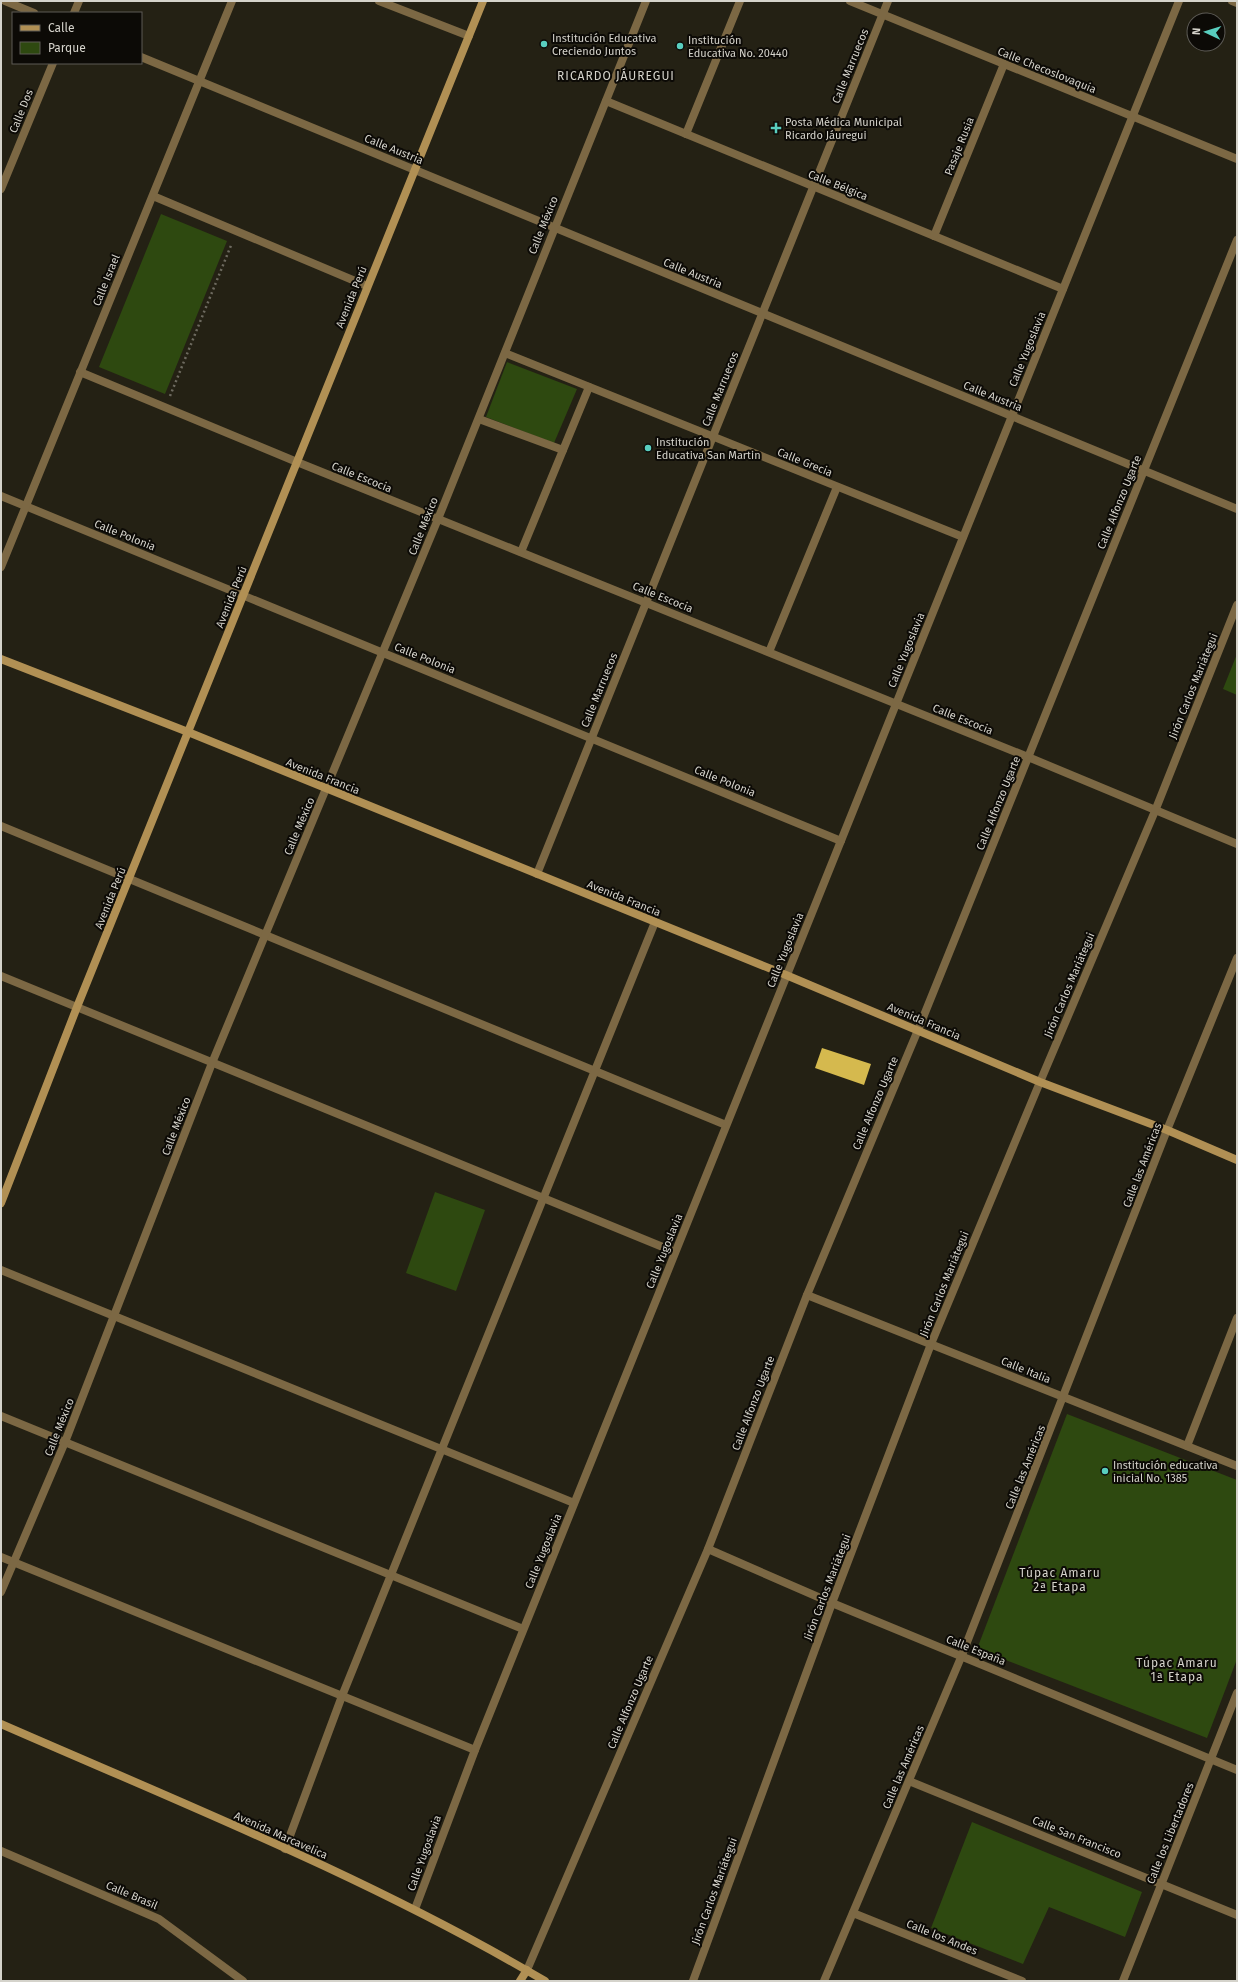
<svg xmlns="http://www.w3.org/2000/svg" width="1238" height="1982" viewBox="0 0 1238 1982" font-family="'Fira Sans',sans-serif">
<rect width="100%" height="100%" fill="#242114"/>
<!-- green -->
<g fill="#2e4910">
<polygon points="161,214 227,241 165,394 99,367"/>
<polygon points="507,362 577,389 554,443 486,417"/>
<polygon points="1237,654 1237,695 1223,689"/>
<polygon points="435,1192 485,1210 456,1291 406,1273"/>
<polygon points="1067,1414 1237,1480 1237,1659 1207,1738 977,1649"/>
<polygon points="972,1822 1142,1892 1125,1937 1049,1907 1023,1964 931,1928"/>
</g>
<!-- building -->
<polygon fill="#d5b94e" points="822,1048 871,1064 864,1085 815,1068"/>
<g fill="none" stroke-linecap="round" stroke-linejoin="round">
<!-- path -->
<polyline stroke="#6d6a5f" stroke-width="2.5" stroke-dasharray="2 3" stroke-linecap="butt" points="170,396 232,243"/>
<!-- street -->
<g stroke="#7c6844" stroke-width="8">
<polyline points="5,1 34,13"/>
<polyline points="379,1 469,36"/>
<polyline points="850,1 1237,159"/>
<polyline points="1232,1 1237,3"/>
<polyline points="74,13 79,1"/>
<polyline points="141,57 1237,509"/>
<polyline points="606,101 1063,289"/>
<polyline points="686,134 740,1"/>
<polyline points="1,189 53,63"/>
<polyline points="153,196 367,286"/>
<polyline points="934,236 1004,64"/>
<polyline points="505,353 963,537"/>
<polyline points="80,372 297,462 1028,757 1237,844"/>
<polyline points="479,419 563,450"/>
<polyline points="1,496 841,841"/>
<polyline points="521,552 589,387"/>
<polyline points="1,567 232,1"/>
<polyline points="769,652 837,487"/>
<polyline points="1,826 726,1125"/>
<polyline points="537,874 888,1"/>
<polyline points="1,976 675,1252"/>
<polyline points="1,1270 574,1503"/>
<polyline points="807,1295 1237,1466"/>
<polyline points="1,1416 523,1629"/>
<polyline points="1187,1446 1237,1318"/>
<polyline points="708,1549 832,1603 1237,1770"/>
<polyline points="1,1557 475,1750"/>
<polyline points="1,1592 65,1442 212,1063 438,519 646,1"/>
<polyline points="909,1781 1237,1915"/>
<polyline points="285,1849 342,1696 655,922"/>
<polyline points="1,1851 159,1919 243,1981"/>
<polyline points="415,1909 475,1750 1179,1"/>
<polyline points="853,1913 1022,1981"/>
<polyline points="527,1970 708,1549 807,1295 918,1030 1237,240"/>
<polyline points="693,1981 832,1603 931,1344 1040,1082 1155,811 1237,605"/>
<polyline points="824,1981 962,1655 1167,1130 1237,958"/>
<polyline points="1123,1981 1237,1693"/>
</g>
<!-- secondary -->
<g stroke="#b19054" stroke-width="8">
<polyline points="1,659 188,732 786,975 1040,1082 1167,1130 1237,1160"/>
<polyline points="1,1203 77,1007 483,1"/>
<path d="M1,1724C184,1804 372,1879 545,1981"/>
<polyline points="520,1981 527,1970"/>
</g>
</g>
<!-- markers -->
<g fill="#59cebf" stroke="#0c0a06" stroke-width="1.5">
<circle cx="544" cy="44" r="4"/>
<circle cx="680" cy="46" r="4"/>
<path d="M774 122h4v4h4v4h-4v4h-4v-4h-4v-4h4z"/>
<circle cx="648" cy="448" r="4"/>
<circle cx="1105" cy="1471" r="4"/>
</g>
<g text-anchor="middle" stroke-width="4" stroke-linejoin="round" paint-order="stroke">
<!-- poi labels -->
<g font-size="11" fill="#d5d3cb" stroke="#0c0a06" text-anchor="start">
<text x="552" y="42">Institución Educativa<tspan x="552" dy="13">Creciendo Juntos</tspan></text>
<text x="688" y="44">Institución<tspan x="688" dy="13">Educativa No. 20440</tspan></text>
<text x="785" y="126">Posta Médica Municipal<tspan x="785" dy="13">Ricardo Jáuregui</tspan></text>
<text x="656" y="446">Institución<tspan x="656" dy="13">Educativa San Martin</tspan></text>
<text x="1113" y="1469">Institución educativa<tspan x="1113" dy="13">inicial No. 1385</tspan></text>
</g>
<!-- street labels -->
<g font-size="11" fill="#d5d3cb" stroke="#0c0a06">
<text transform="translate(850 66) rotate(-68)" y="4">Calle Marruecos</text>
<text transform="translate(1047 70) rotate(22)" y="4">Calle Checoslovaquia</text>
<text transform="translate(21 111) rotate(-68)" y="4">Calle Dos</text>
<text transform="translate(959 146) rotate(-68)" y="4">Pasaje Rusia</text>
<text transform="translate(394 149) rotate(22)" y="4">Calle Austria</text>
<text transform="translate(838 185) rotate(22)" y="4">Calle Bélgica</text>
<text transform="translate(543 225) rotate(-68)" y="4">Calle México</text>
<text transform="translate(693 273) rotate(22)" y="4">Calle Austria</text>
<text transform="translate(106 280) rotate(-68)" y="4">Calle Israel</text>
<text transform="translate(351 297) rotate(-68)" y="4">Avenida Perú</text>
<text transform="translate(1027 349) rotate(-68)" y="4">Calle Yugoslavia</text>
<text transform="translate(720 389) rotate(-68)" y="4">Calle Marruecos</text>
<text transform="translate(993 396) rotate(22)" y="4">Calle Austria</text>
<text transform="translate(805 462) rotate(22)" y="4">Calle Grecia</text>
<text transform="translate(362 477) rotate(22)" y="4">Calle Escocia</text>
<text transform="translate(1119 502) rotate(-68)" y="4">Calle Alfonzo Ugarte</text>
<text transform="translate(423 526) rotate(-68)" y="4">Calle México</text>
<text transform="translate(125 535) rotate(22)" y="4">Calle Polonia</text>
<text transform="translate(231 597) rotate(-68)" y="4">Avenida Perú</text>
<text transform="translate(663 597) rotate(22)" y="4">Calle Escocia</text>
<text transform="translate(906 650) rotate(-68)" y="4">Calle Yugoslavia</text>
<text transform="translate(425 658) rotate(22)" y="4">Calle Polonia</text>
<text transform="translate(1193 686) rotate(-68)" y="4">Jirón Carlos Mariátegui</text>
<text transform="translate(599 690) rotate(-68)" y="4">Calle Marruecos</text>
<text transform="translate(963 719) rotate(22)" y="4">Calle Escocia</text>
<text transform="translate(323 776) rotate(22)" y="4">Avenida Francia</text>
<text transform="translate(725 781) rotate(22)" y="4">Calle Polonia</text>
<text transform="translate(998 803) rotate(-68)" y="4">Calle Alfonzo Ugarte</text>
<text transform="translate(299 826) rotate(-67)" y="4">Calle México</text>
<text transform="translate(110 898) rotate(-68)" y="4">Avenida Perú</text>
<text transform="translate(624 898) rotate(22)" y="4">Avenida Francia</text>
<text transform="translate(785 950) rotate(-68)" y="4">Calle Yugoslavia</text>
<text transform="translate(1069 985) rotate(-67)" y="4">Jirón Carlos Mariátegui</text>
<text transform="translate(924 1021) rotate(23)" y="4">Avenida Francia</text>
<text transform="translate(875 1103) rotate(-67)" y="4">Calle Alfonzo Ugarte</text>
<text transform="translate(176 1126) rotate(-69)" y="4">Calle México</text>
<text transform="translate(1142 1165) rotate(-69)" y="4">Calle las Américas</text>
<text transform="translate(664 1251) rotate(-68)" y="4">Calle Yugoslavia</text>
<text transform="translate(944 1284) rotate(-68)" y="4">Jirón Carlos Mariátegui</text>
<text transform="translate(1026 1370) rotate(22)" y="4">Calle Italia</text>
<text transform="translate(753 1403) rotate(-69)" y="4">Calle Alfonzo Ugarte</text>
<text transform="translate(59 1427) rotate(-68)" y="4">Calle México</text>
<text transform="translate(1025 1467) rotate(-68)" y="4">Calle las Américas</text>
<text transform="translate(543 1551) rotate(-68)" y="4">Calle Yugoslavia</text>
<text transform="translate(827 1587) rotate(-69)" y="4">Jirón Carlos Mariátegui</text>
<text transform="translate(976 1650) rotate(22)" y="4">Calle España</text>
<text transform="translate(630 1702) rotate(-67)" y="4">Calle Alfonzo Ugarte</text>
<text transform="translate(903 1767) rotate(-67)" y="4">Calle las Américas</text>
<text transform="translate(1170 1833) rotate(-68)" y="4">Calle los Libertadores</text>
<text transform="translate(281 1835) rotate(24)" y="4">Avenida Marcavelica</text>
<text transform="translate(1077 1837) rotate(22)" y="4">Calle San Francisco</text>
<text transform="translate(424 1853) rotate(-70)" y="4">Calle Yugoslavia</text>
<text transform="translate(714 1891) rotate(-70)" y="4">Jirón Carlos Mariátegui</text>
<text transform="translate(132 1895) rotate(23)" y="4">Calle Brasil</text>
<text transform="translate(942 1937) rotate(22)" y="4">Calle los Andes</text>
</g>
<!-- neighbourhood labels -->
<g font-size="12" letter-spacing="1" fill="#d5d3cb" stroke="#0c0a06">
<text x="616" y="80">RICARDO JÁUREGUI</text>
<text x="1060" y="1577">Túpac Amaru<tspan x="1060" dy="14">2ª Etapa</tspan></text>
<text x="1177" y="1667">Túpac Amaru<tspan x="1177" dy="14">1ª Etapa</tspan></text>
</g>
</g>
<!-- border -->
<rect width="1238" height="1982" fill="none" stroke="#d5d3cb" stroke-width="4"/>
<!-- legend -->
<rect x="12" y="12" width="130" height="52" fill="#0c0a06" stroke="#5c5a55"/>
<rect x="20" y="25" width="20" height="6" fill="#b19054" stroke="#5c5a55"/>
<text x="48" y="32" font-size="12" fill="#d5d3cb">Calle</text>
<rect x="20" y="42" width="20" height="12" fill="#2e4910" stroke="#5c5a55"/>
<text x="48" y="52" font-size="12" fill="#d5d3cb">Parque</text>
<!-- north arrow -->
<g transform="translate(1206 32) rotate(274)"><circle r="19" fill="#0c0a06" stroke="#5c5a55"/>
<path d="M0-3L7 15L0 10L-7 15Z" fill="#59cebf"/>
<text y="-6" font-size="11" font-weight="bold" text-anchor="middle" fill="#d5d3cb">N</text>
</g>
</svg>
